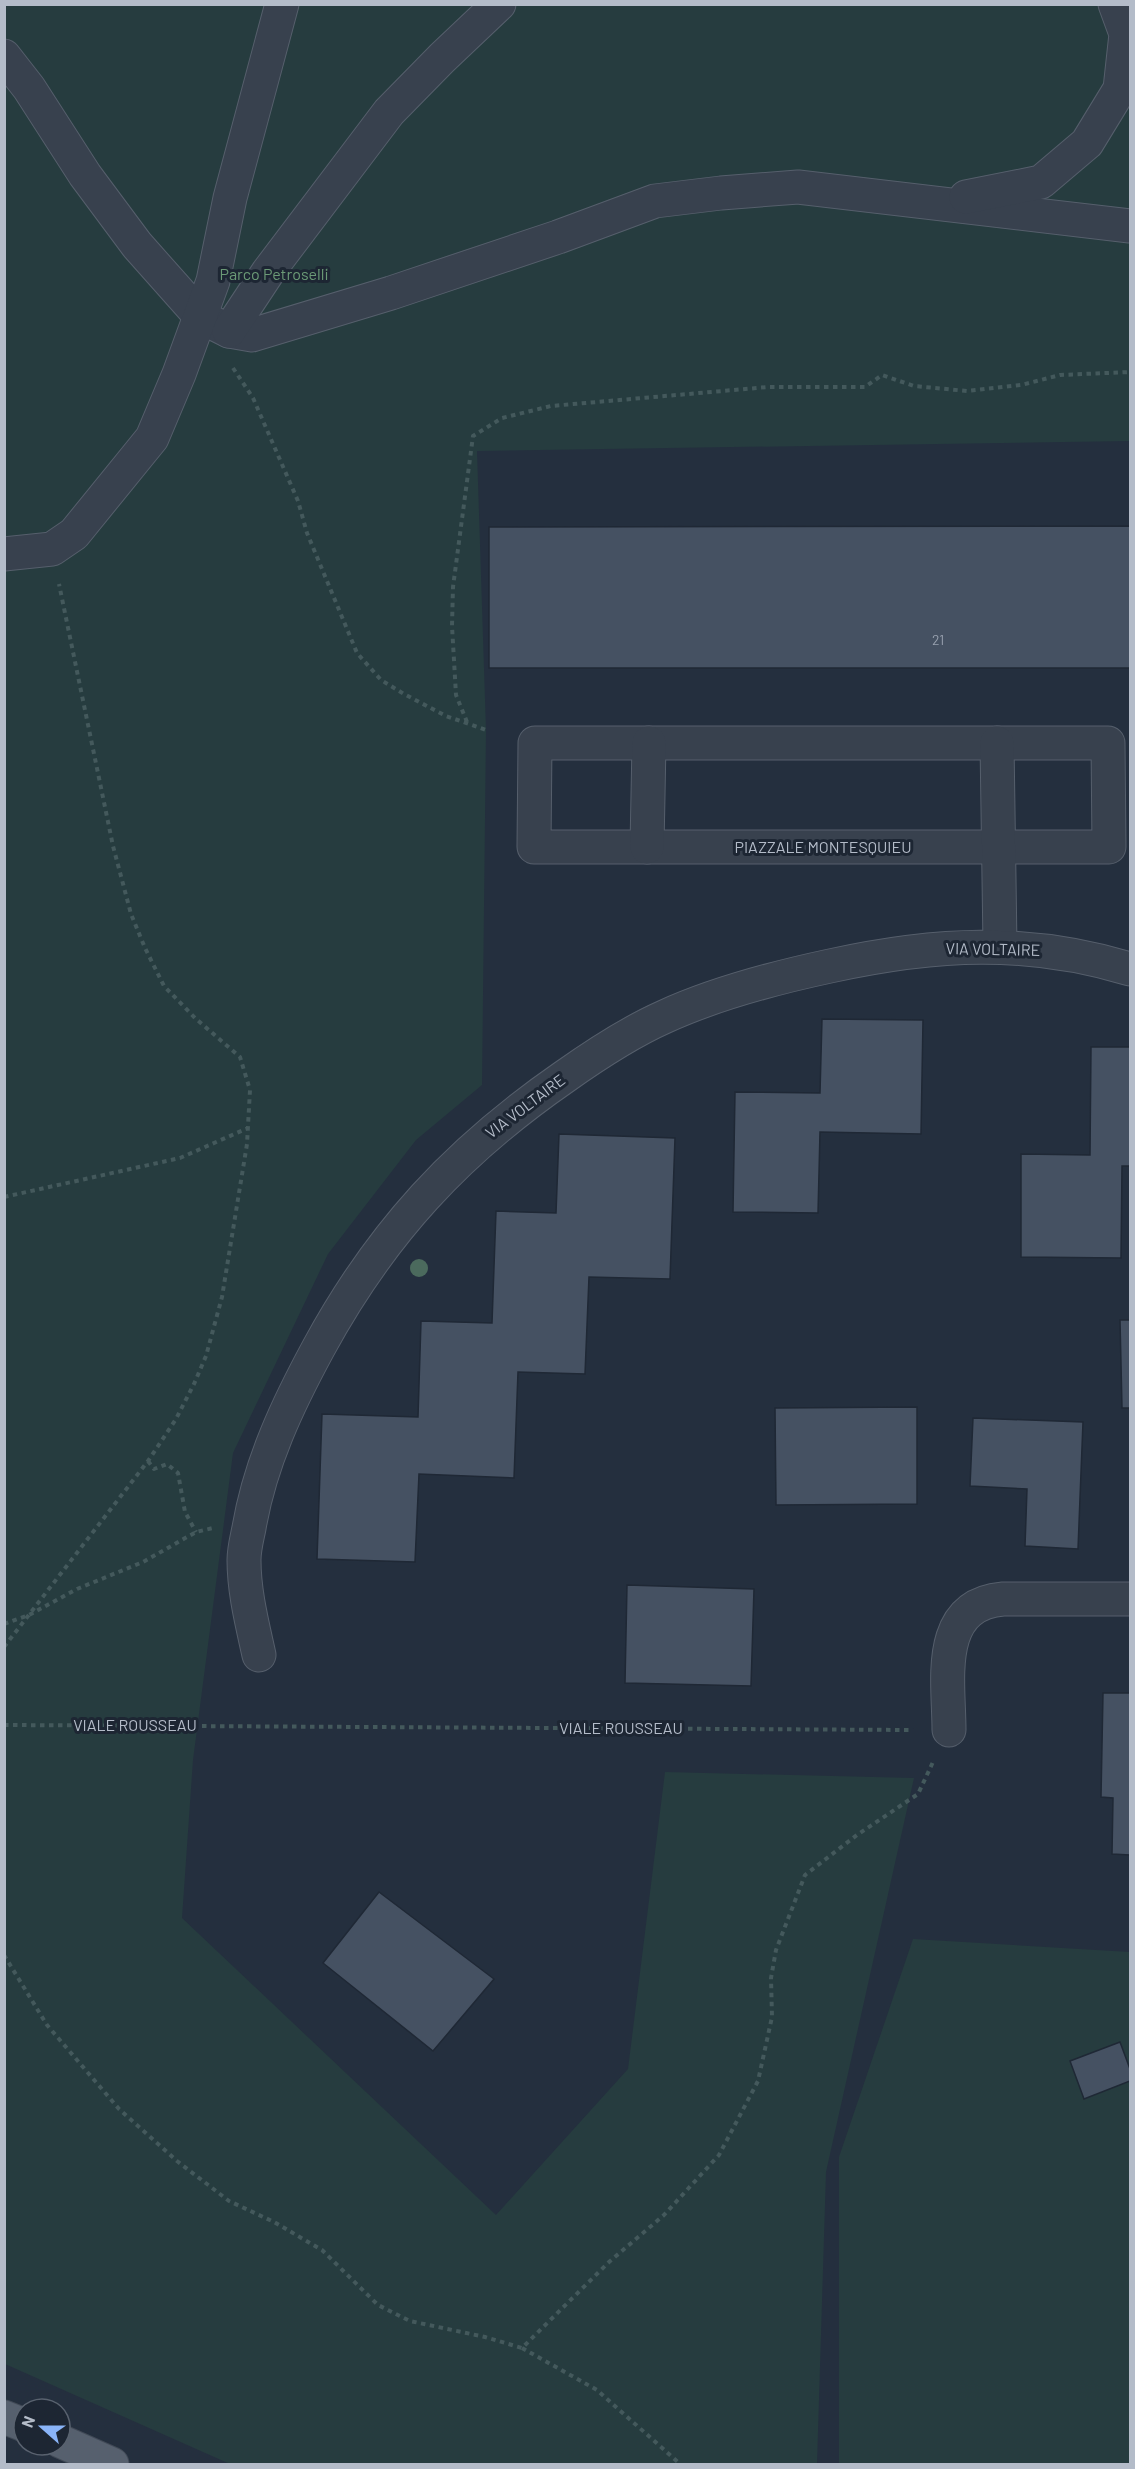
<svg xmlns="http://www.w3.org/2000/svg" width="1135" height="2469" viewBox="0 0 1135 2469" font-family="Barlow,sans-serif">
<rect width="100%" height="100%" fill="#242f3e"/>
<!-- park -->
<g fill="#263c3f">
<polygon points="5,5 1130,5 1130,441 477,451 486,730 482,1085 416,1140 328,1254 233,1453 193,1760 182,1918 496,2215 628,2069 665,1772 914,1778 826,2172 817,2464 230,2464 5,2364"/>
<polygon points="913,1939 1130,1952 1130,2464 839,2464 839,2157"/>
</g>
<!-- building -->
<g fill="#455162" stroke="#1f2835" stroke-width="1.5">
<polygon points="1130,526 1130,668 489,668 489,527"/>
<polygon points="822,1019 923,1020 921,1134 820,1132 818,1213 733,1212 735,1092 820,1093"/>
<polygon points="1091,1047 1130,1047 1130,1166 1122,1166 1121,1258 1021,1257 1021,1154 1090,1155"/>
<polygon points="559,1134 675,1138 670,1279 589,1277 585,1374 518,1372 514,1478 419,1474 415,1562 317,1559 322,1414 418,1417 421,1321 492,1323 496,1211 556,1213"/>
<polygon points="1120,1320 1130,1320 1130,1408 1122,1408"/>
<polygon points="917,1407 917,1504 776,1505 775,1408"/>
<polygon points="973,1418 1083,1422 1078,1549 1025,1546 1027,1489 970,1486"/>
<polygon points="627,1585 754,1589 751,1686 625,1683"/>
<polygon points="1103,1693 1130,1693 1130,1855 1112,1854 1113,1798 1101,1797"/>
<polygon points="379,1892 494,1979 433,2051 323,1963"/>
<polygon points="1120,2042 1130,2069 1130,2081 1084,2099 1070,2061"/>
</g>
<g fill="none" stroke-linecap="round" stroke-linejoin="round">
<!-- minor casing -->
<g stroke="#565f6c" stroke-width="35">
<g id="minor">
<polyline points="4,56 29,88 85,175 137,245 201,317 229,331 252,335 391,293 558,237 655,201 721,193 798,187 1130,226"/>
<polyline points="966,197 1041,182 1087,143 1120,89 1126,34 1115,4"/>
<polyline points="229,331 268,272 389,112 442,58 499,4"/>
<polyline points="4,554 52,549 74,534 152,438 179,374 213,281 230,198 282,4"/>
<polygon points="535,743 1108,743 1109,847 534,847"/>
<polyline points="997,743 1000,946"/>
<polyline points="647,847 649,743"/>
<path d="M259,1655C252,1623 244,1592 244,1560C244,1549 247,1538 249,1528C260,1463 288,1404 319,1347C381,1233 457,1151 564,1077C595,1055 628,1033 664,1017C716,993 774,978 830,966C935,943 1027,938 1130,969"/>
<path d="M949,1730C949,1681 934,1605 1003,1599H1130"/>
</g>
</g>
<!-- major casing -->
<g stroke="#414a57" stroke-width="35">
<g id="major">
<polyline points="4,2417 24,2425"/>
<polyline points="60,2441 112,2464"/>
</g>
</g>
<!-- path -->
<g stroke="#44595c" stroke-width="4" stroke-dasharray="4.5 4.5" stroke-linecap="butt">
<polyline points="233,368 253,398 298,501 307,533 357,653 381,680 404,694 446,716 486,730"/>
<polyline points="467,722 456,695 452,626 453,587 473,436 502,418 551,406 768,387 865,387 882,375 914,386 967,391 1021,385 1060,375 1130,372"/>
<polyline points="4,1197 180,1158 248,1128"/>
<polyline points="148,1461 154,1469 167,1464 178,1473 185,1512 196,1532"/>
<polyline points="4,1624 29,1615 77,1589 143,1562 196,1532 213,1528"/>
<polyline points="4,1647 148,1461 176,1419 194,1384 206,1356 222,1297 247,1144 250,1090 240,1057 195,1018 164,986 145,948 131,914 113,846 59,584"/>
<polyline points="4,1725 913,1730"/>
<polyline points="4,1955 47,2025 119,2109 177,2161 229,2201 274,2222 322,2250 378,2305 410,2321 485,2337 522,2348 609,2262 664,2215 719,2155 758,2081 772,2017 771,1978 776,1950 805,1875 857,1835 918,1794 933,1762"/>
<polyline points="522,2348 597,2390 680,2464"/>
</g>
<!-- minor -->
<use href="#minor" stroke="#38414e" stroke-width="33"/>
<!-- major -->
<use href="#major" stroke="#56606e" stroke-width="33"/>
</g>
<!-- trees -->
<circle fill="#4b6a5d" cx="419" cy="1268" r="9"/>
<g text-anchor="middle" stroke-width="6" stroke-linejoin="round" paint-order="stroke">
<!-- number labels -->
<g font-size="14" fill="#98a1af">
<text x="938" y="645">21</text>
</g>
<!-- park labels -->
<g font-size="16" fill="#6b9a76" stroke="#1d2633">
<text x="274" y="280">Parco Petroselli</text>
</g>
<!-- street labels -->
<g font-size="16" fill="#b4bcc9" stroke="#1d2633">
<text x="823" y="853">PIAZZALE MONTESQUIEU</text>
<text transform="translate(993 949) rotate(1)" y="6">VIA VOLTAIRE</text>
<text transform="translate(525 1106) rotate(-37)" y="6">VIA VOLTAIRE</text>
<text x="135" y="1731">VIALE ROUSSEAU</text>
<text x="621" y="1734">VIALE ROUSSEAU</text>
</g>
</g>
<!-- border -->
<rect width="1135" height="2469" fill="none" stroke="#b4bcc9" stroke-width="12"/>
<!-- north arrow -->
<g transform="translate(42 2427) rotate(291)"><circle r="28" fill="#1d2633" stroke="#59626f" stroke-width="1.5"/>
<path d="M0-4.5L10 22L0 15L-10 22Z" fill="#8ab4f8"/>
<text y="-9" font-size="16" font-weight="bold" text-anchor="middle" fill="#b4bcc9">N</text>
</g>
</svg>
